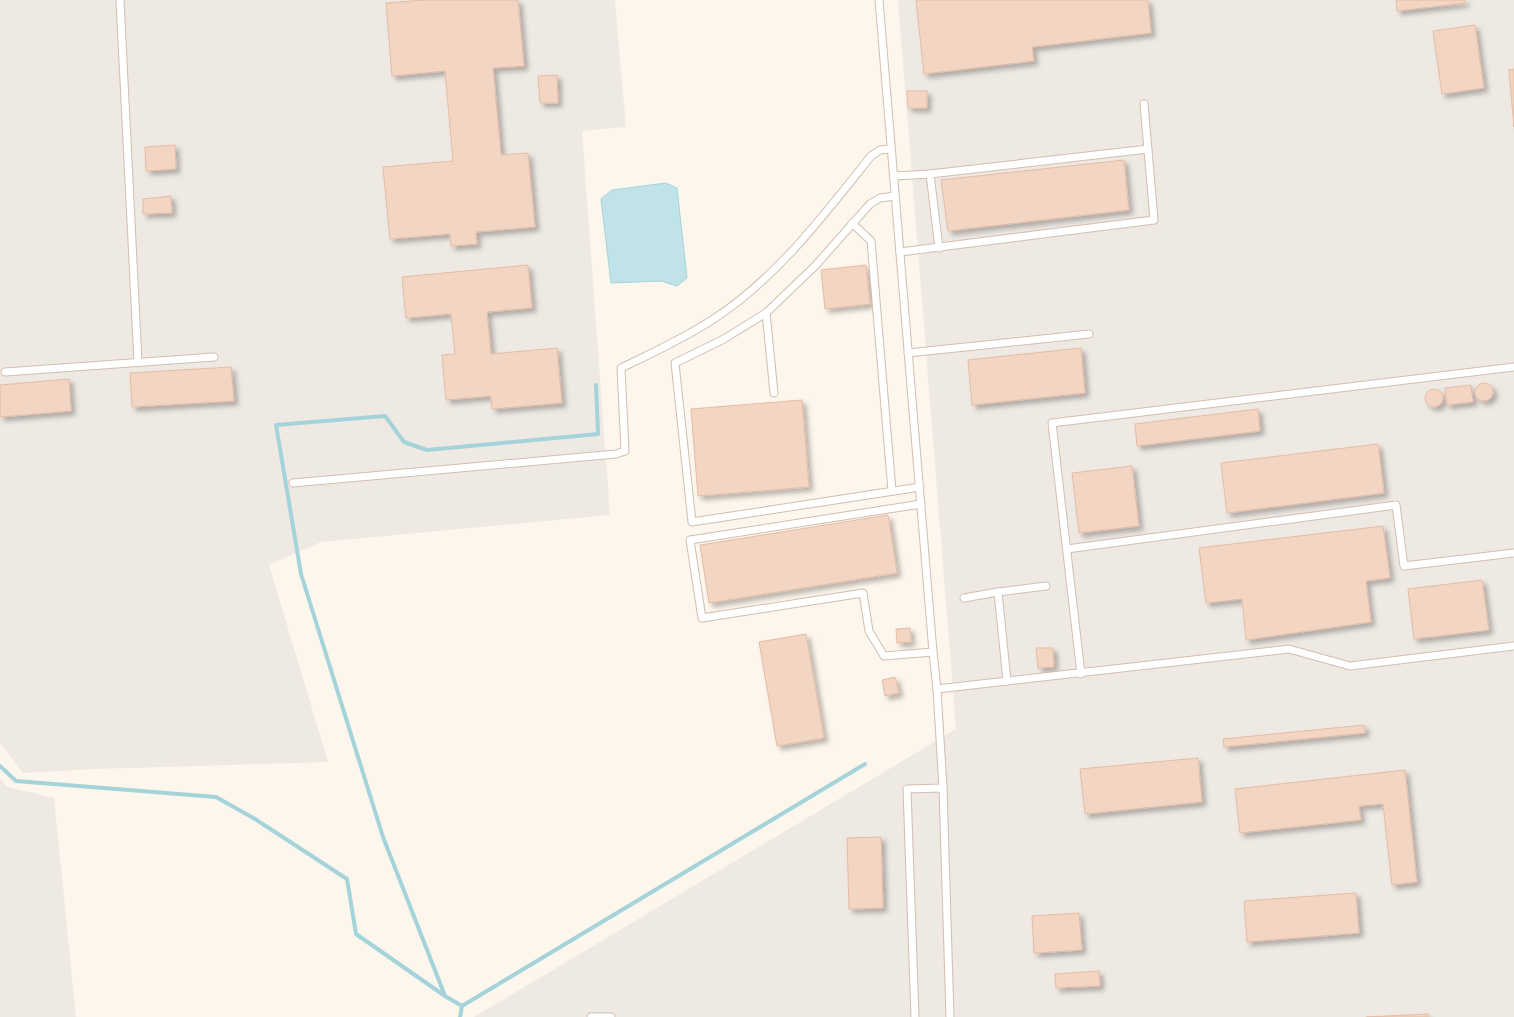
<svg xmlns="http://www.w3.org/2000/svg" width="1514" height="1017" viewBox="0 0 1514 1017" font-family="Rubik,sans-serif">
<defs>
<filter id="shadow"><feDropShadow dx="4" dy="4" stdDeviation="2.5" flood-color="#0004"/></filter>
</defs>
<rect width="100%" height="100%" fill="#fdf6ec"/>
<!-- industrial -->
<g fill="#efe9e4">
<polygon points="0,0 615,0 626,127 582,131 610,515 321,542 269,565 328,762 95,769 23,773 0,743"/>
<polygon points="898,0 1514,0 1514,1017 474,1017 956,729"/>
<polygon points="0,779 7,787 54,798 76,1017 0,1017"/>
</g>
<!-- water -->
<polygon fill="#bfe3e8" stroke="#a5d3da" points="666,183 677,188 687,278 677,286 661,281 611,283 601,199 612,190"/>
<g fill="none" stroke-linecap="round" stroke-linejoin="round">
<!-- stream -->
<g stroke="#a5d3da" stroke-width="4">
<polyline points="596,385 598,434 427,450 404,442 385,416 276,425 301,574 383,837 445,996 462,1006 865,764"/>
<polyline points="0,766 16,781 216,797 255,819 347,879 356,934 445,996"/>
<polyline points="460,1017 462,1006"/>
</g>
</g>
<!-- building -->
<g fill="#f3d5c3" stroke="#e6bba3" filter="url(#shadow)">
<polygon points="425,0 518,0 524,66 493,68 501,155 528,153 535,227 476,232 477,244 451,246 450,234 390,239 383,167 453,161 445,71 392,76 386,3"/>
<polygon points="916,0 1148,0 1151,33 1032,47 1034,61 924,74"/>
<polygon points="1396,0 1465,0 1465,3 1397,11"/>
<polygon points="1475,25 1484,88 1442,94 1433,31"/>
<polygon points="1514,69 1514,127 1509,70"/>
<polygon points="557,75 558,103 540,103 538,76"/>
<polygon points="907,91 927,91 927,108 908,108"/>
<polygon points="175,145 176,169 146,171 145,147"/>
<polygon points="1124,160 1129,210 948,231 941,180"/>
<polygon points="171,196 172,213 143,214 143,199"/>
<polygon points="528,265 532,308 487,312 491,354 557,348 562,403 492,409 491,396 446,400 442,355 455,354 451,314 406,318 402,277"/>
<polygon points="866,265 870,304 825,309 821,270"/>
<polygon points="1081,348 1085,393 972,405 968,360"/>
<polygon points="231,367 234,401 132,407 130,373"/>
<polygon points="69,379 71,411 0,417 0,385"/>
<circle cx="1484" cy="392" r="9"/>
<polygon points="1471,385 1473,402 1447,405 1445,388"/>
<circle cx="1434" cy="398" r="9"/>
<polygon points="802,400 809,487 698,496 691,409"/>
<polygon points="1258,409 1260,431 1137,446 1135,424"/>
<polygon points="1378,444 1384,493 1227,513 1221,463"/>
<polygon points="1132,466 1139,526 1079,533 1072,473"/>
<polygon points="888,515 897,573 709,603 700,545"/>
<polygon points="1383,526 1390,578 1366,581 1371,622 1246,640 1242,599 1206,603 1199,548"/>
<polygon points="1482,580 1489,630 1414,639 1408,589"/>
<polygon points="910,628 911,642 897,643 896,629"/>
<polygon points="806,634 824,738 777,746 759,642"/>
<polygon points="1036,648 1053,648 1054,667 1038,668"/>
<polygon points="895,677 899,693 885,696 882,680"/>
<polygon points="1364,725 1365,733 1224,747 1223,739"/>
<polygon points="1198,758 1202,802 1085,814 1080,769"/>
<polygon points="1405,770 1417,882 1392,885 1383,804 1359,806 1361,820 1240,833 1235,789"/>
<polygon points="881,837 883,908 849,909 847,838"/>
<polygon points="1356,893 1359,933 1247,942 1244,901"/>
<polygon points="1079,913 1082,950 1034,953 1032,916"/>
<polygon points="1099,971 1100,986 1056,988 1055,974"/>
<polygon points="1428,1014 1428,1017 1366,1017"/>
</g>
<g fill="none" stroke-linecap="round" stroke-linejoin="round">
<!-- lane casing -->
<g stroke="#d1beb0" stroke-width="9">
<g id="lane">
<polyline points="120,0 138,362"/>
<polyline points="879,0 933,652 937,689 943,788 950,1017"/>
<polyline points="930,174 939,248"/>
<polyline points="894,176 930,174 1148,149"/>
<polyline points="895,196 880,198 870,204 815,266 766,313 724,339 675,363 692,522 920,487"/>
<polyline points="852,223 871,241 892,491"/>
<polyline points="900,252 1154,220 1144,104"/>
<polyline points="766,313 774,393"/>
<polyline points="908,353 1089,334"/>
<polyline points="5,372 214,357"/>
<path d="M293,483L616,454L625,451L621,368C652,353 683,339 712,320C776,279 824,215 871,156L880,150L891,149"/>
<polyline points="921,504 690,540 702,618 863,593 869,631 884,656 933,652"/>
<polyline points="1067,549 1396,505 1404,566 1514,553"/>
<polyline points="998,592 1046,586"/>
<polyline points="964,598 998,592 1007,681"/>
<polyline points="1081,674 1052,423 1514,367"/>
<polyline points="937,689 1289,649 1350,666 1514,646"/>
<polyline points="591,1017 611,1017"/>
<polyline points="915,1017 907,789 943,788"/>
</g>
</g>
<!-- lane -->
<use href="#lane" stroke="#fff" stroke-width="7"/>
</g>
</svg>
